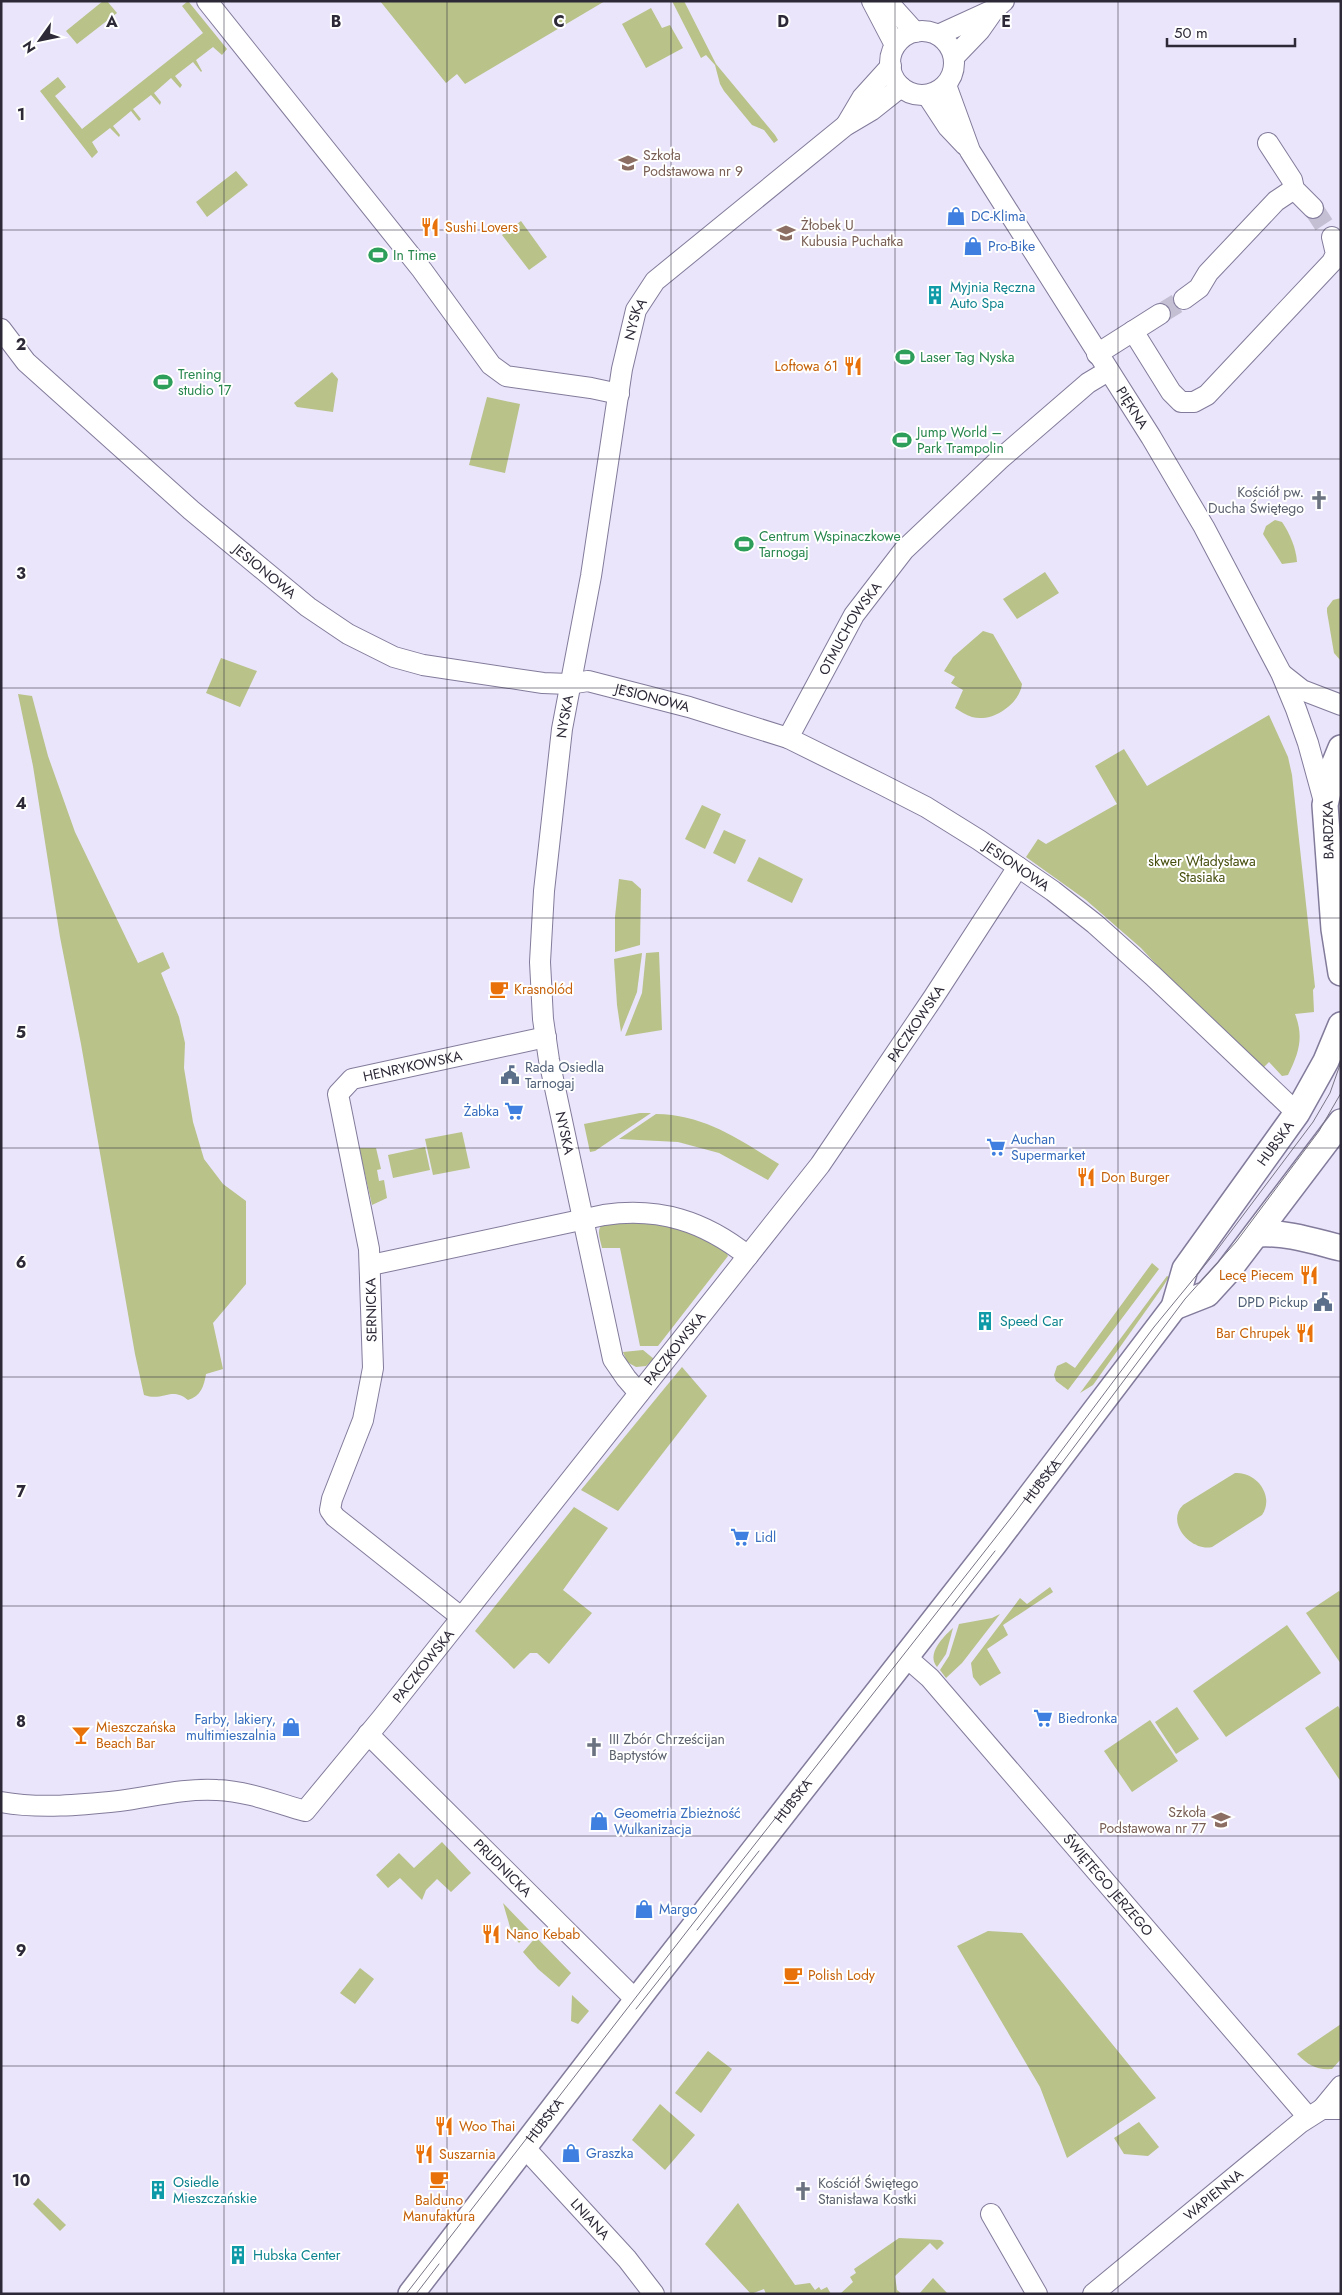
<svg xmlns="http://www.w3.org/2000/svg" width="1342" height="2295" viewBox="0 0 1342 2295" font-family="Jost,sans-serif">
<rect width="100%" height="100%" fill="#eae5fa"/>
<!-- green -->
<g fill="#b8c289">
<polygon points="103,1 107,1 117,13 77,44 66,31"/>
<polygon points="188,1 227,49 222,55 213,47 196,60 202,71 201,72 193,62 175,76 182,85 180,88 171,78 154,93 161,102 160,105 151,95 133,109 141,119 139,121 131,111 113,126 120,135 119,137 110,128 92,142 98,152 92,158 40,91 58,77 66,87 55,96 82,129 203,33 182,6"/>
<polygon points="380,1 605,1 465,84 457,74 446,83"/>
<polygon points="672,1 684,1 716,64 775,135 778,140 774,143 764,130 752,125 724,91 720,84 715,65 706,55 701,58"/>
<polygon points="651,8 662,28 670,25 683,48 646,68 622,24"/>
<polygon points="236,171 248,185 207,217 196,202"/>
<polygon points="521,221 547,257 529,270 502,235"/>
<polygon points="332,372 338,379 333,412 297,407 294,403"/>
<polygon points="487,397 520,404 505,473 469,465"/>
<path d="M1275,520L1282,522C1290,534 1296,548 1297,562L1282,564L1263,534L1266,526Z"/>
<polygon points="1045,572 1059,593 1017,619 1003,599"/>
<polygon points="1341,598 1341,661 1334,653 1327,612 1327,608 1333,600"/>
<path d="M983,631L993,634L1022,684C1020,703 993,723 972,717C966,715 960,711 955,708L963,690L951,683L955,677L944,671L953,657Z"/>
<polygon points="221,658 257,671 240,707 206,693"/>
<path d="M18,694L32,696L48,756L75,832L138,963L163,952L170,968L161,973L179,1017L185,1043L184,1068L193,1122L204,1159L223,1184L246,1201V1284L213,1323L223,1369L206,1374C204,1386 201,1396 188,1400C171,1386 163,1402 144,1395L135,1354L81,1044L60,937L33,766Z"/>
<path d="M1269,715L1288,757L1292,775L1315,987L1313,990L1314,1012L1295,1014C1304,1037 1299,1053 1288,1075L1282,1076L1269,1062L1263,1068L1164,973L1141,948L1086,900L1026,857L1038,839L1046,844L1117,804L1095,766L1124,749L1147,786Z"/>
<polygon points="702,805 721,814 705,849 685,839"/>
<polygon points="724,830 746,840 735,864 713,853"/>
<polygon points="759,857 803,879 792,903 747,881"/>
<polygon points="619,879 632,881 641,889 640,945 615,952 615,917"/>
<polygon points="659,952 662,1030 625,1036 642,993 646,953"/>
<polygon points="642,953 637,992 621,1032 617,1005 614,959"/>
<polygon points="640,1113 651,1113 595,1151 590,1152 584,1124"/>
<path d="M656,1114C706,1115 738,1139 779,1164L768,1180L719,1153L678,1142L619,1139Z"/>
<polygon points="462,1132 470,1168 433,1175 425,1139"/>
<polygon points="425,1147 430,1170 393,1178 388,1155"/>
<polygon points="359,1148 376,1148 381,1169 377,1170 379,1181 384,1180 387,1198 372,1205"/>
<path d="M659,1221L694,1231L726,1252L728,1256L658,1346H640L620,1248H602C600,1238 595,1229 605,1222Z"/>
<polygon points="1152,1263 1159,1269 1068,1390 1056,1381 1054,1375 1057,1366 1066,1362 1075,1368"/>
<polygon points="1167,1276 1169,1277 1162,1288 1093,1385 1080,1393"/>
<polygon points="643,1350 654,1359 646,1366 636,1367 627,1362 623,1352"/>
<polygon points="682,1367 707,1396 618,1511 581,1490"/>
<path d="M1235,1473C1256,1471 1275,1496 1262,1515L1212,1547C1192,1552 1165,1523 1183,1505Z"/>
<polygon points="574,1507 608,1528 563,1590 592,1613 549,1664 537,1653 530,1653 514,1669 475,1631"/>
<polygon points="1050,1587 1053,1592 1003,1625 1008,1635 987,1649 1001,1673 980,1686 973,1677 971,1663 1020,1598 1027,1604"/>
<polygon points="1339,1591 1341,1593 1341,1664 1306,1613"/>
<polygon points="1000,1614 962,1663 946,1678 940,1670 949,1656 959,1624 992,1618"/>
<polygon points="1287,1625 1321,1673 1226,1737 1193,1691"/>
<path d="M953,1628L946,1654L937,1667C926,1654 943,1637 953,1628Z"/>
<polygon points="1338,1706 1341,1711 1341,1782 1305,1728"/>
<polygon points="1177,1707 1199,1739 1176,1754 1155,1722"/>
<polygon points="1150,1720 1178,1761 1132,1792 1104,1751"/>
<polygon points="442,1842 471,1873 451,1892 437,1879 426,1890 422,1900 400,1878 388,1888 376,1875 399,1853 414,1868"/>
<polygon points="503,1903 530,1931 519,1943 512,1934"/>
<polygon points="988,1931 1022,1933 1156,2098 1067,2158 1040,2087 957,1946"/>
<polygon points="536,1937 571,1973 559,1987 538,1969 523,1952"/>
<polygon points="360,1968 374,1979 355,2004 340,1993"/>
<polygon points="572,1995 589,2011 578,2024 571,2021"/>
<path d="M1341,2024V2059L1332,2069C1316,2070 1308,2065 1297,2054Z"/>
<polygon points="708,2051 732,2069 701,2113 675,2093"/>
<polygon points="660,2104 695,2135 665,2170 632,2140"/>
<polygon points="1139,2122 1159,2147 1148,2156 1124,2154 1114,2138"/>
<polygon points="38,2198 66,2225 60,2231 33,2204"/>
<polygon points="738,2203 795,2285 810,2283 815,2290 819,2287 821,2290 827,2287 831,2294 766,2294 764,2289 751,2294 705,2244"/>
<polygon points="899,2238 941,2240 944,2243 937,2250 930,2243 895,2276 897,2290 902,2294 840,2294 853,2282 850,2277 856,2273 854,2269"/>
<polygon points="933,2278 948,2294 919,2294"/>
</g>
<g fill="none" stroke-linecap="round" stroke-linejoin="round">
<!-- minor-tunnel -->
<g stroke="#c4bfd3" stroke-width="20" stroke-dasharray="20 10" stroke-linecap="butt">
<polyline points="1313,208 1332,237"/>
<polyline points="1160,314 1184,299"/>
</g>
<!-- minor casing -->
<g stroke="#837b9b" stroke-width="22">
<g id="minor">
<polyline points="207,1 422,270 491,365 506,376 591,388 619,394"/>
<polyline points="872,1 895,45"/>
<polyline points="887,1 915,32"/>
<circle cx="922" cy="63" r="32"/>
<polyline points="938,35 995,9 1004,1"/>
<polyline points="954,57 980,30 994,10"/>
<path id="s1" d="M946,85L970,151L1151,437L1204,527L1281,673L1296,709L1308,743L1325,805"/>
<polyline points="927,95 948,127 965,145"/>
<polyline points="846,125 862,98 891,66"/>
<polyline points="1268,143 1292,180 1294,189 1313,208"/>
<polyline points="1184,299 1199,288 1208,273 1276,201 1294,189"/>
<path id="s2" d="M1,329L26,362L191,510L308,607L348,634L394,657L423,665L543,683L569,684L588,681L689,707L788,738L881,784L926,807L979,840L1053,891L1095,924L1153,976L1297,1113"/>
<polyline points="1133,331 1171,392 1181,402 1194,402 1207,395 1332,262 1336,254 1332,237"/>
<polyline points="1097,354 1160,314"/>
<polyline points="1283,675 1302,690 1341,705"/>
<path id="s3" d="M788,738L854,615L904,550L999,460L1088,383L1108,371"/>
<path d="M371,1265L604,1215C659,1207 704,1221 748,1256"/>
<path id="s4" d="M639,1393L626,1378L613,1359L549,1060L543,1019L540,962L544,891L562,729L591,576L622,369L636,310L655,281L845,126L872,110L901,87"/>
<path id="s5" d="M461,1617L335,1517L330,1510L332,1499L363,1420L373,1368L369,1249L338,1094L352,1079L546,1037"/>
<path id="s6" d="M906,1657L930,1678L1308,2117"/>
<path id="s7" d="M368,1734L637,2001"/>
<path id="s8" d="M1,1802C39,1809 81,1805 119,1801C151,1797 183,1788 217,1790C247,1791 277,1803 305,1811L382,1718L820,1165L933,998L1018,867"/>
<polyline points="1322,2109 1341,2086"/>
<path id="s9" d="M524,2147L627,2259L654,2294"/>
<polyline points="991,2214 1037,2294"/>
<path id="s10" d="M1093,2294L1300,2123L1322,2109H1341"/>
</g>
</g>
<!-- tertiary casing -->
<g stroke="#837b9b" stroke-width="28">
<g id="tertiary">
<polyline points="1341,748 1334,765 1325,805 1334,929 1341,973"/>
<path d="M1258,1234C1286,1232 1313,1241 1341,1248"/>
<polyline points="1174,1307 1207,1294 1228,1271 1341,1122"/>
<path id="s11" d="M411,2294L647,1987L994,1544L1174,1307L1185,1269L1297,1113L1326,1061L1341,1025"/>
</g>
</g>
<!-- minor -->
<use href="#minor" stroke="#fff" stroke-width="20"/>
<!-- tertiary -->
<use href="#tertiary" stroke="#fff" stroke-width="25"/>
<!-- tram -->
<g stroke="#797485" stroke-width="1">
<polyline points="1053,1475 1185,1299 1236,1242 1319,1131 1341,1093"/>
<polyline points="952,1606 995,1551"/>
<polyline points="697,1930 759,1851"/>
<polyline points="636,2009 670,1966"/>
<polyline points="406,2294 719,1890 1014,1514 1154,1327 1214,1254 1313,1122 1330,1093 1341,1062"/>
<polyline points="416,2294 439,2264"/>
</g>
</g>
<!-- grid -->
<path fill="none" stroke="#2d2936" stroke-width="1" stroke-opacity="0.55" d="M224,1V2294M447,1V2294M671,1V2294M895,1V2294M1118,1V2294M1,230H1341M1,459H1341M1,688H1341M1,918H1341M1,1148H1341M1,1377H1341M1,1606H1341M1,1836H1341M1,2066H1341"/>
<!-- icons -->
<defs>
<g id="school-bare" transform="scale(1.5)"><path d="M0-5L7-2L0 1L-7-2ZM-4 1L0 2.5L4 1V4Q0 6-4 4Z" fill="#8d6e63" stroke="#fff" stroke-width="2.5" paint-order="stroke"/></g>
<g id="shop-bare" transform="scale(1.5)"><path d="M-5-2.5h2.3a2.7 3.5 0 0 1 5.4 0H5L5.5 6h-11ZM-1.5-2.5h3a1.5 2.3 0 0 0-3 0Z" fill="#3f7fe0" stroke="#fff" stroke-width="2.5" paint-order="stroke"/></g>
<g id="restaurant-bare" transform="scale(1.5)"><path d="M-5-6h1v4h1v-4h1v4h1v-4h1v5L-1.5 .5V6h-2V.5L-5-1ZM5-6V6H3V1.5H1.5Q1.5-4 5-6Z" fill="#e8710a" stroke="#fff" stroke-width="2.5" paint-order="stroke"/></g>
<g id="stadium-bare" transform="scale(1.5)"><path d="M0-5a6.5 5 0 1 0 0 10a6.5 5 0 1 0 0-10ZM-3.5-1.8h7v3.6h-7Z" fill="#2e9e5b" stroke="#fff" stroke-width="2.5" paint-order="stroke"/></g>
<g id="building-bare" transform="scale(1.5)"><path d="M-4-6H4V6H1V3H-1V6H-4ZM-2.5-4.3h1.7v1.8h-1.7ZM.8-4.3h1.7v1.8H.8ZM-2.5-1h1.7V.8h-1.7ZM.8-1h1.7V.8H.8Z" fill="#0f9aa8" stroke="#fff" stroke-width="2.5" paint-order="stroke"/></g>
<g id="church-bare" transform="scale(1.5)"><path d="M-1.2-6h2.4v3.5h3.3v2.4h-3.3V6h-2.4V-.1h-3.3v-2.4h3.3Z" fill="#6b7280" stroke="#fff" stroke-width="2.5" paint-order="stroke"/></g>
<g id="cafe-bare" transform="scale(1.5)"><path d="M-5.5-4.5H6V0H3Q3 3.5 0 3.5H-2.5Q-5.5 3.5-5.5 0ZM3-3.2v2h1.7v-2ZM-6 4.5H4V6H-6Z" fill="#e8710a" stroke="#fff" stroke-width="2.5" paint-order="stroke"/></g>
<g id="civic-bare" transform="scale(1.5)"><path d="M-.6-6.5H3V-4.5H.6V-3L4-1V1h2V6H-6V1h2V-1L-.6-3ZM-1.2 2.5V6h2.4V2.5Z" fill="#5c6f8a" stroke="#fff" stroke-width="2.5" paint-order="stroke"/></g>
<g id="supermarket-bare" transform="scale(1.5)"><path d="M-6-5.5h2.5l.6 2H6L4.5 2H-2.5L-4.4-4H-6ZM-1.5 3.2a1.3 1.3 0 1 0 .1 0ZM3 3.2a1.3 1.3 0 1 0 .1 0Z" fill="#3f7fe0" stroke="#fff" stroke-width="2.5" paint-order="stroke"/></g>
<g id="bar-bare" transform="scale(1.5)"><path d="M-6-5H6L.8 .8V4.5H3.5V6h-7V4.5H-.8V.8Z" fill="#e8710a" stroke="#fff" stroke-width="2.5" paint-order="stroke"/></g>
</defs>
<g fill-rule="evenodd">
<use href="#school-bare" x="628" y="163"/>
<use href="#shop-bare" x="956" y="216"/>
<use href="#restaurant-bare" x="430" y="227"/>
<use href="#school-bare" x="786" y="233"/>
<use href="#shop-bare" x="973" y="246"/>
<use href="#stadium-bare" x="378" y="255"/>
<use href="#building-bare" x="935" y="295"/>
<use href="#stadium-bare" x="905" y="357"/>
<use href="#restaurant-bare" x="853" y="366"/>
<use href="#stadium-bare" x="163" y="382"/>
<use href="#stadium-bare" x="902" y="440"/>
<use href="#church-bare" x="1319" y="500"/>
<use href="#stadium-bare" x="744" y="544"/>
<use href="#cafe-bare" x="499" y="989"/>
<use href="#civic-bare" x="510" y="1075"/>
<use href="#supermarket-bare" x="514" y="1111"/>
<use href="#supermarket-bare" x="996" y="1147"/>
<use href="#restaurant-bare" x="1086" y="1177"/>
<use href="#restaurant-bare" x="1309" y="1275"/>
<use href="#civic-bare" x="1323" y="1302"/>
<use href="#building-bare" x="985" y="1321"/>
<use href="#restaurant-bare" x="1305" y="1333"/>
<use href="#supermarket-bare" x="740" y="1537"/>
<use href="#supermarket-bare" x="1043" y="1718"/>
<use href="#shop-bare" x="291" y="1727"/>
<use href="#bar-bare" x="81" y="1735"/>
<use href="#church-bare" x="594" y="1747"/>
<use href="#school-bare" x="1221" y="1820"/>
<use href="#shop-bare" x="599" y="1821"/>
<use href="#shop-bare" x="644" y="1909"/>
<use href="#restaurant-bare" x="491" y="1934"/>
<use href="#cafe-bare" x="793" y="1975"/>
<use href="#restaurant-bare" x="444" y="2126"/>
<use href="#shop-bare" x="571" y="2153"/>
<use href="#restaurant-bare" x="424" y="2154"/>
<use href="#cafe-bare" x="439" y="2179"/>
<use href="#building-bare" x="158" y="2190"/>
<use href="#church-bare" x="803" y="2191"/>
<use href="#building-bare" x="238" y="2255"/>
</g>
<g text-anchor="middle" stroke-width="4" stroke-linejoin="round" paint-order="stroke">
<!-- education labels -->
<g font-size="14" fill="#785e54" stroke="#fff" text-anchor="start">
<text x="643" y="160">Szkoła<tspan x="643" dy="16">Podstawowa nr 9</tspan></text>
<text x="801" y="230">Żłobek U<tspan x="801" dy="16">Kubusia Puchatka</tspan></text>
<text x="1206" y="1817" text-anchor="end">Szkoła<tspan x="1206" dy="16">Podstawowa nr 77</tspan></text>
</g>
<!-- shop labels -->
<g font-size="14" fill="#366cbe" stroke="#fff" text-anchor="start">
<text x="971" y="221">DC-Klima</text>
<text x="988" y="251">Pro-Bike</text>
<text x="499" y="1116" text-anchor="end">Żabka</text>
<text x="1011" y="1144">Auchan<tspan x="1011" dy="16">Supermarket</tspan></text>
<text x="755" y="1542">Lidl</text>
<text x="1058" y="1723">Biedronka</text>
<text x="276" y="1724" text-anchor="end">Farby, lakiery,<tspan x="276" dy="16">multimieszalnia</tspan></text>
<text x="614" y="1818">Geometria Zbieżność<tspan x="614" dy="16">Wulkanizacja</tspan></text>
<text x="659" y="1914">Margo</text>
<text x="586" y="2158">Graszka</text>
</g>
<!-- food labels -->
<g font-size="14" fill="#c56008" stroke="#fff" text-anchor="start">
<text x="445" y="232">Sushi Lovers</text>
<text x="838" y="371" text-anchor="end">Loftowa 61</text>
<text x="514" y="994">Krasnolód</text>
<text x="1101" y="1182">Don Burger</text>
<text x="1294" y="1280" text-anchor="end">Lecę Piecem</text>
<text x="1290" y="1338" text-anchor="end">Bar Chrupek</text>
<text x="96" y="1732">Mieszczańska<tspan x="96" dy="16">Beach Bar</tspan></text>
<text x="506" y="1939">Nano Kebab</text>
<text x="808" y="1980">Polish Lody</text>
<text x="459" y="2131">Woo Thai</text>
<text x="439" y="2159">Suszarnia</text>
<text x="439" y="2205" text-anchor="middle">Balduno<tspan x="439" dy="16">Manufaktura</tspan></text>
</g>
<!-- leisure labels -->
<g font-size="14" fill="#27864d" stroke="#fff" text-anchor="start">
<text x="393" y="260">In Time</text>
<text x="920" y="362">Laser Tag Nyska</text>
<text x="178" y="379">Trening<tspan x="178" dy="16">studio 17</tspan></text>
<text x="917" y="437">Jump World –<tspan x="917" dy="16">Park Trampolin</tspan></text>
<text x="759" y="541">Centrum Wspinaczkowe<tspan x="759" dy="16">Tarnogaj</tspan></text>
</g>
<!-- culture labels -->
<g font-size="14" fill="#0d838f" stroke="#fff" text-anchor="start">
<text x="950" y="292">Myjnia Ręczna<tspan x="950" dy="16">Auto Spa</tspan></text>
<text x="1000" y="1326">Speed Car</text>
<text x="173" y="2187">Osiedle<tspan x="173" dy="16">Mieszczańskie</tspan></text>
<text x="253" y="2260">Hubska Center</text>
</g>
<!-- street labels -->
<g font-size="14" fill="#2d2936" stroke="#fff">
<text dy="5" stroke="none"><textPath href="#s4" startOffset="1098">NYSKA</textPath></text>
<text dy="5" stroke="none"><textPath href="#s1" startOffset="374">PIĘKNA</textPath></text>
<text dy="5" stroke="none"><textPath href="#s2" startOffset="359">JESIONOWA</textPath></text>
<text dy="5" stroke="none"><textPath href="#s3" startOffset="126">OTMUCHOWSKA</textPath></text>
<text dy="5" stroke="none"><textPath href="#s2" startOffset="778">JESIONOWA</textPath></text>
<text dy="5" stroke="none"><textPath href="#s4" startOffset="694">NYSKA</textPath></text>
<text transform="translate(1328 830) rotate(-91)" y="5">BARDZKA</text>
<text dy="5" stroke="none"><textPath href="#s2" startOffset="1182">JESIONOWA</textPath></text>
<text dy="5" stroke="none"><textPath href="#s8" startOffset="1305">PACZKOWSKA</textPath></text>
<text dy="5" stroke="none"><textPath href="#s5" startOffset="678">HENRYKOWSKA</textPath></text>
<text transform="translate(565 1133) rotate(78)" y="5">NYSKA</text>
<text dy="5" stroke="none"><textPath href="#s11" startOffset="1442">HUBSKA</textPath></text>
<text transform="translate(371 1310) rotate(-91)" y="5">SERNICKA</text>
<text dy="5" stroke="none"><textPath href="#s8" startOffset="900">PACZKOWSKA</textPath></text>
<text dy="5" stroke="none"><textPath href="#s11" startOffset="1029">HUBSKA</textPath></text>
<text dy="5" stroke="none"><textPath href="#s8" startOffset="495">PACZKOWSKA</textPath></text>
<text dy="5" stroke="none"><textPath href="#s11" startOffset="624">HUBSKA</textPath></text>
<text dy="5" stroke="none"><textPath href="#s7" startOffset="190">PRUDNICKA</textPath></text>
<text dy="5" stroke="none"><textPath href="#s6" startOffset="305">ŚWIĘTEGO JERZEGO</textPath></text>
<text dy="5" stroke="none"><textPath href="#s11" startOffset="219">HUBSKA</textPath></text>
<text dy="5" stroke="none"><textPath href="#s10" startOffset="156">WAPIENNA</textPath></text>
<text dy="5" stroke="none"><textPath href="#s9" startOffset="98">LNIANA</textPath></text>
</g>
<!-- worship labels -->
<g font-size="14" fill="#5b616d" stroke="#fff" text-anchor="start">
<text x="1304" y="497" text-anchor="end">Kościół pw.<tspan x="1304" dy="16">Ducha Świętego</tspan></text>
<text x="609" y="1744">III Zbór Chrześcijan<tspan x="609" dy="16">Baptystów</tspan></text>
<text x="818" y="2188">Kościół Świętego<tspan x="818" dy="16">Stanisława Kostki</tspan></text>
</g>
<!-- park labels -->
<g font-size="14" fill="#484f0e" stroke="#fff">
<text x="1202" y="866">skwer Władysława<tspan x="1202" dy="16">Stasiaka</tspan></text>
</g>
<!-- service labels -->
<g font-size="14" fill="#4e5e75" stroke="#fff" text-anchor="start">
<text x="525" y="1072">Rada Osiedla<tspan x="525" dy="16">Tarnogaj</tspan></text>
<text x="1308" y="1307" text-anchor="end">DPD Pickup</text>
</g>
</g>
<g font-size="16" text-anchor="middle" font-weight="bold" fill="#2d2936" stroke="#fff" stroke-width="4" stroke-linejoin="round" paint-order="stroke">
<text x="112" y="27">A</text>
<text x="336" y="27">B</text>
<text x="559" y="27">C</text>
<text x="783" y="27">D</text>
<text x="1006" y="27">E</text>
<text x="21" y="120">1</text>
<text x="21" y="350">2</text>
<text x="21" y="579">3</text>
<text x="21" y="809">4</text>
<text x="21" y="1038">5</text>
<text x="21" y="1268">6</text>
<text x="21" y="1497">7</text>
<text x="21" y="1727">8</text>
<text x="21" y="1956">9</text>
<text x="21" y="2186">10</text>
</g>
<!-- border -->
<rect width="1342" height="2295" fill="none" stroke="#2d2936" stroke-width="5"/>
<!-- north arrow -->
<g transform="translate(40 40) rotate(237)" stroke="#ffffff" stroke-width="4" paint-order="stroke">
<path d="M0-4L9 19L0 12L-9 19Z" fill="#2d2936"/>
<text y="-8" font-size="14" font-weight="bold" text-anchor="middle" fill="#2d2936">N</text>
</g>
<!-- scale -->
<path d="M1167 38v8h128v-8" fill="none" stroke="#2d2936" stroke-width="2.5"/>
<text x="1174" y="38" font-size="15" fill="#2d2936" stroke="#ffffff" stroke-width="4" paint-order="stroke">50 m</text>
</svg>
